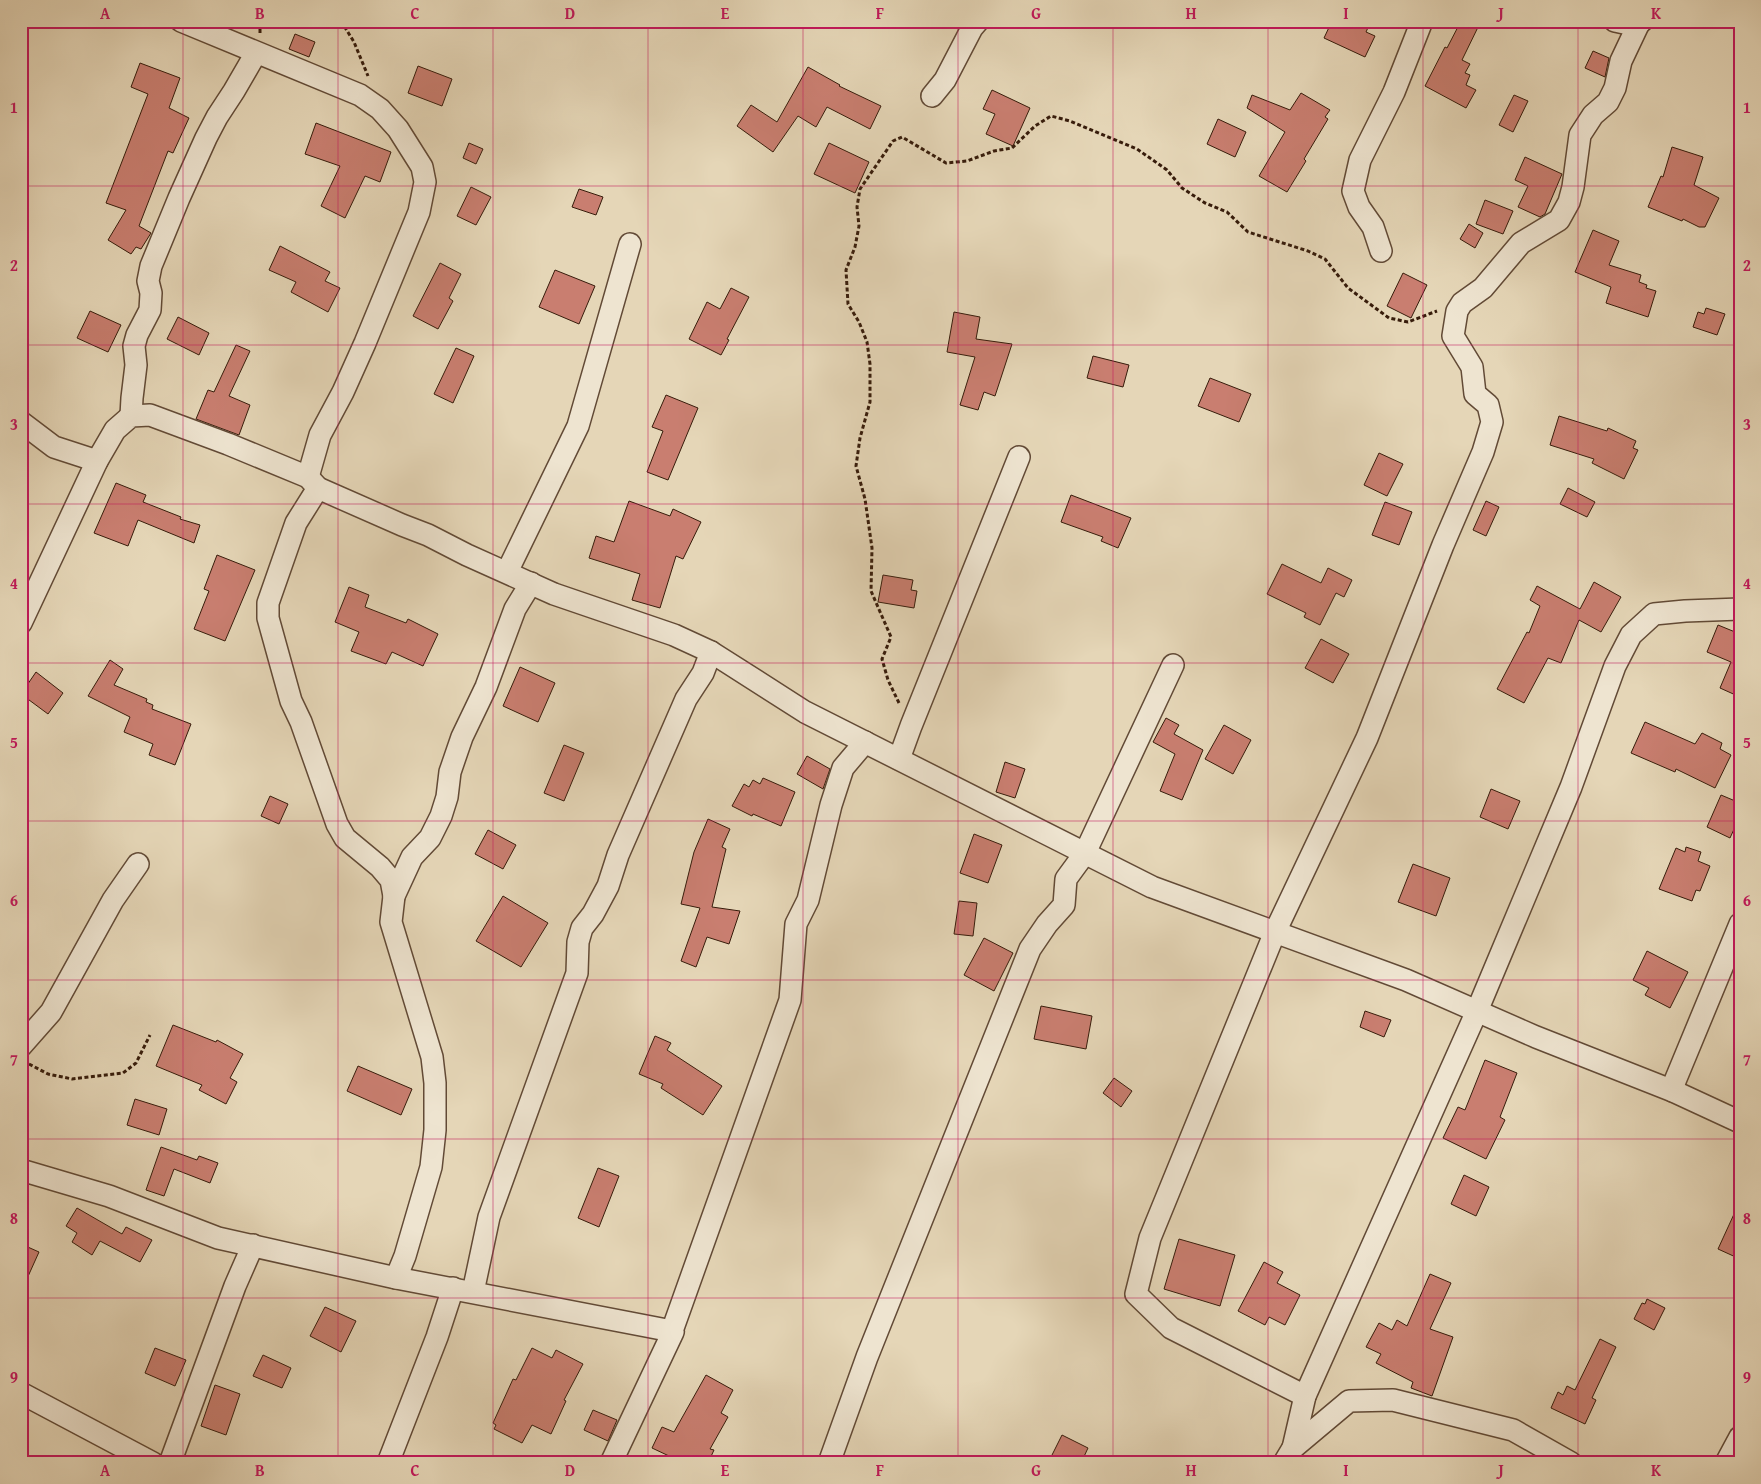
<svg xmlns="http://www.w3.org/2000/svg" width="1761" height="1484" viewBox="0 0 1761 1484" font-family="'Gentium Book Plus',serif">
<rect width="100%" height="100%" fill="#e5d6b7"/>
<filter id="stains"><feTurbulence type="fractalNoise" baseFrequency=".004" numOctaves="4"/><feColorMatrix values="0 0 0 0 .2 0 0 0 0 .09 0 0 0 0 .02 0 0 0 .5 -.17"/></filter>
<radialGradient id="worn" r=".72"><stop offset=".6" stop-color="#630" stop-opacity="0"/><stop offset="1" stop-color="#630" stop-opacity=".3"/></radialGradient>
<!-- building -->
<g fill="#c97e70" stroke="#371c0b">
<polygon points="1332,21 1371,21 1366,32 1375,36 1365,57 1324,38"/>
<polygon points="1461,21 1481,21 1462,60 1470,64 1465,73 1470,75 1466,85 1476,90 1466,108 1425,86 1445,47 1447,48"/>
<polygon points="295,34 315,42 309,57 289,49"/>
<polygon points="1593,51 1609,58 1605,77 1585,68"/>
<polygon points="140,63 180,78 169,108 189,118 173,153 168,151 139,226 151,233 141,249 136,247 131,254 108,240 126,210 106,203 148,94 131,87"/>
<polygon points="418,66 452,79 442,106 408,93"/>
<polygon points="808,67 840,85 839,86 881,106 870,129 827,107 816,127 798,116 773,152 737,126 751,105 777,122"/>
<polygon points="992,90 1030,108 1013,146 986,134 995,114 983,109"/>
<polygon points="1301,93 1330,110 1325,117 1328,119 1304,159 1306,161 1287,192 1259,176 1285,132 1247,108 1252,95 1290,110"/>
<polygon points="1514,95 1528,101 1513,132 1499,125"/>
<polygon points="1218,119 1246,132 1235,157 1207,144"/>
<polygon points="316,123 391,152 380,182 365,176 345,218 321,206 340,166 305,154"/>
<polygon points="469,143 483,149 476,164 463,158"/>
<polygon points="829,143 869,162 855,193 814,174"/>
<polygon points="1672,147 1703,157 1694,185 1719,198 1705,227 1699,227 1683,219 1682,221 1648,207 1661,176 1663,177"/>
<polygon points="1525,157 1562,174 1545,214 1540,217 1518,207 1528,186 1515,180"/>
<polygon points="471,187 491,197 476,225 457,216"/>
<polygon points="579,189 603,197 596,215 572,207"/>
<polygon points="1485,200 1513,211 1503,234 1476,224"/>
<polygon points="1469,224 1483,233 1475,248 1460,239"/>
<polygon points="1593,230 1619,241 1609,265 1641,275 1639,282 1647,285 1646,288 1656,291 1648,317 1606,303 1611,287 1575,272"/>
<polygon points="280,246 330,272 325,281 340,288 328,312 291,292 296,282 269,270"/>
<polygon points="440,263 461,274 449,298 453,301 438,329 413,316"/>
<polygon points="555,270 595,286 579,324 539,307"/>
<polygon points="1403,273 1427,285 1411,318 1387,306"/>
<polygon points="731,288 749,297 727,339 729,340 721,355 689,339 707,302 720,309"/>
<polygon points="1706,308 1725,314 1717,335 1693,327 1698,312 1704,314"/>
<polygon points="90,311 121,325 108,352 77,338"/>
<polygon points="954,312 980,317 976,339 1012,344 995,396 984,392 978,410 960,405 975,357 947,352"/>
<polygon points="178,317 209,333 199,355 167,339"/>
<polygon points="236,345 250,351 229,396 250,405 239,435 196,419 208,390 214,392"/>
<polygon points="456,348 474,356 453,403 434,394"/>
<polygon points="1093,356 1129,365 1123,387 1087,378"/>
<polygon points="1210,378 1251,394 1239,422 1198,406"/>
<polygon points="666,395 698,408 668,480 647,472 663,431 652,427"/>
<polygon points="1559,416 1607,431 1608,428 1636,441 1633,448 1638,450 1624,479 1592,463 1594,459 1550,445"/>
<polygon points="1379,453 1403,464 1387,496 1364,485"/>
<polygon points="116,483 146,495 143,502 181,517 180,519 200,525 194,543 138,520 128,546 94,533"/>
<polygon points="1568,488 1595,502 1587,517 1560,504"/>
<polygon points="1071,495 1131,518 1118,548 1101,541 1103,537 1061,522"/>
<polygon points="629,501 670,516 673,509 701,522 683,559 676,556 660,608 632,600 640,574 589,558 596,536 614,542"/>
<polygon points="1486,501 1499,507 1486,536 1473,530"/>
<polygon points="1385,502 1412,512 1399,545 1372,535"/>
<polygon points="217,555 255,570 225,641 194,629 209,591 204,589"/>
<polygon points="1282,564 1321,583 1328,568 1352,580 1344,597 1336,593 1320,625 1304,617 1306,613 1267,594"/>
<polygon points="883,575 913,580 911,590 917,591 914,608 878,602"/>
<polygon points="1594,582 1621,597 1601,632 1579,620 1561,663 1548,658 1524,703 1497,689 1527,632 1529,633 1540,606 1530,600 1537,586 1580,609"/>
<polygon points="349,587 369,595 365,607 406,623 408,619 438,634 423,666 392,652 386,664 351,651 359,632 335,622"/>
<polygon points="1718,625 1740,634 1740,697 1720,688 1731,662 1707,652"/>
<polygon points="1321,639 1349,654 1333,683 1305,668"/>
<polygon points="110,660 123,669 114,685 147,699 146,702 153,705 152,709 191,724 175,765 149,755 153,744 124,732 130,717 88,696"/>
<polygon points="520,667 555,683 538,722 503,706"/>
<polygon points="36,672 63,693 48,714 21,694"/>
<polygon points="1166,718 1179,725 1174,734 1203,750 1182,800 1160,791 1175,754 1153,742"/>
<polygon points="1645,722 1695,744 1702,733 1722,743 1720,749 1731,755 1715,788 1676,769 1675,772 1631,753"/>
<polygon points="1224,725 1251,740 1233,774 1205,759"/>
<polygon points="564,745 584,753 564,801 544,793"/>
<polygon points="807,756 830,769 823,789 797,774"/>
<polygon points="1005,762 1025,769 1015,798 996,792"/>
<polygon points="763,778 795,792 781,826 753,814 752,816 732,806 744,784 749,787 753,780 760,784"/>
<polygon points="1491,789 1520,801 1508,829 1480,817"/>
<polygon points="1721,795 1740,803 1740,816 1730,838 1707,827"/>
<polygon points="270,796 288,804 279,824 261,816"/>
<polygon points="708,819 730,829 722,847 726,849 712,907 740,911 729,944 707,937 696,967 681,961 700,908 681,904 694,852"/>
<polygon points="488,830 516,845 503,869 475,854"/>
<polygon points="974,834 1002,845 988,883 960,873"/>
<polygon points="1686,847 1701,852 1698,861 1710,866 1700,891 1696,890 1692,901 1659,889 1676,848 1685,852"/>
<polygon points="1413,864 1450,878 1436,916 1398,902"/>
<polygon points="503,896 548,923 521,967 476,941"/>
<polygon points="959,901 977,903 973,936 954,934"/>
<polygon points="984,938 1013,953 994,991 964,975"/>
<polygon points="1647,951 1688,972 1670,1008 1645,995 1649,988 1633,980"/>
<polygon points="1041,1006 1092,1016 1086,1049 1034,1039"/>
<polygon points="1365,1011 1391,1020 1384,1037 1360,1027"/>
<polygon points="173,1025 216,1042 217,1040 243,1054 230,1078 237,1082 226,1104 199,1090 202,1085 156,1066"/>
<polygon points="655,1036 671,1043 667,1050 722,1086 703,1115 661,1088 663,1084 639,1074"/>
<polygon points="1485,1060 1517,1073 1500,1117 1505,1120 1486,1159 1443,1138 1458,1107 1465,1110"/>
<polygon points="358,1066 412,1089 401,1115 347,1091"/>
<polygon points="1114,1078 1132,1091 1121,1107 1103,1093"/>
<polygon points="135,1099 167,1109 159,1135 127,1125"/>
<polygon points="161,1147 197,1160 199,1156 218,1163 210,1183 174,1169 164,1196 146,1190"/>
<polygon points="598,1168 619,1176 599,1227 578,1218"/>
<polygon points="1464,1175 1489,1187 1476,1216 1451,1204"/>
<polygon points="1740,1201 1740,1259 1718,1249"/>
<polygon points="77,1208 122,1234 126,1227 152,1240 140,1262 100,1241 92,1255 72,1242 77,1233 66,1226"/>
<polygon points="1179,1239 1235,1255 1220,1306 1164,1289"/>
<polygon points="21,1244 39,1252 21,1292"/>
<polygon points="1264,1262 1283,1272 1277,1283 1300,1295 1285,1325 1269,1317 1265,1325 1238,1311"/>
<polygon points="1430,1274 1451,1283 1430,1329 1453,1337 1432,1396 1411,1388 1413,1382 1376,1363 1381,1354 1366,1347 1379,1323 1392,1330 1397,1320 1407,1326"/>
<polygon points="1647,1299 1665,1308 1654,1330 1634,1319 1642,1303 1645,1304"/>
<polygon points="325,1307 356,1321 341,1352 310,1336"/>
<polygon points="1600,1339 1616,1347 1592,1398 1596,1400 1585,1424 1551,1408 1558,1392 1563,1395 1567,1386 1575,1390"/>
<polygon points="155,1348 186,1360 175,1386 145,1373"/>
<polygon points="532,1348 552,1358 556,1350 583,1364 564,1400 566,1401 551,1434 532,1425 522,1443 494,1429 496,1425 493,1423 513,1379 516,1380"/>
<polygon points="263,1355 291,1368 282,1388 253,1376"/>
<polygon points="706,1375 733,1390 721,1413 728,1417 710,1449 714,1450 708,1463 684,1463 652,1448 662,1427 674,1432"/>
<polygon points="215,1385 240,1394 226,1435 201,1426"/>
<polygon points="593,1410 617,1420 608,1441 584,1430"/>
<polygon points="1062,1435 1088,1448 1081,1463 1048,1463"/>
</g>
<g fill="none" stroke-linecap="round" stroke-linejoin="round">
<!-- minor casing -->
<g stroke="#624a36" stroke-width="24">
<g id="minor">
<polyline points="181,21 360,95 380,109 398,129 422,167 425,182 419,212 365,343 343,392 320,435 308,477"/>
<path d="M1615,21C1624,23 1634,26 1642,21"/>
<polyline points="932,96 945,80 972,28 978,21"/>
<polyline points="1381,251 1373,227 1359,207 1353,191 1360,160 1394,92 1422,21"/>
<polyline points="131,416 132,398 136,365 134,346 137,335 150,310 151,293 148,281 151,266 179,198 206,138 217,117 234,91 256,53"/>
<polyline points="21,422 54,447 97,461"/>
<polyline points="318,488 296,523 268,603 268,618 291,701 301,722 337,824 345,838 380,867 391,880 394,896"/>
<polyline points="507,572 578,426 630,244"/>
<polyline points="21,623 97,461 115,430 131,416 150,415 228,444 308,477 318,488 402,525 428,535 467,555 554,594 674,635 711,652 805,712 1152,887 1406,980 1536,1037 1673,1091 1740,1122"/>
<polyline points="899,759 911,726 1019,457"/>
<polyline points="21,1046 51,1012 113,900 138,864"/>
<polyline points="1673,1091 1675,1081 1740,924"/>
<polyline points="21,1170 109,1196 218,1238 396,1278 672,1331"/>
<polyline points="396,1278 405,1256 431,1167 435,1130 435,1083 432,1057 391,922 394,896 412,857 430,838 441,816 447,797 450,772 462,737 486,687 515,609 531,583"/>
<polyline points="473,1292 489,1217 577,973 578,942 582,928 593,914 608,886 618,855 686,699 703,673 711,652"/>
<polyline points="21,1393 153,1463"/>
<polyline points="1305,1396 1171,1328 1136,1294 1150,1238 1275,932 1367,738 1443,545 1483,452 1492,422 1488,405 1475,394 1472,367 1453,336 1457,311 1462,303 1483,288 1521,243 1559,220 1569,202 1573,187 1580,135 1593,115 1608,102 1615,88 1621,61 1639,23"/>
<polyline points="1293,1448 1305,1396 1477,1011 1571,787 1615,666 1631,635 1654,614 1685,611 1740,609"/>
<polyline points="170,1463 235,1286 253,1245"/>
<polyline points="388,1463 437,1337 453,1288"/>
<polyline points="611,1463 673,1332 672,1331 790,1000 796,924 808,900 831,805 843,768 865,742"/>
<polyline points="829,1463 867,1357 1030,949 1047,924 1064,905 1066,879 1085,853 1173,665"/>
<polyline points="1284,1463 1293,1448 1349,1401 1393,1400 1513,1430 1571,1463"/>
<polyline points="1726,1463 1740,1437"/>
</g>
</g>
<!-- path -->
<g stroke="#371c0b" stroke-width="3" stroke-dasharray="4 2.5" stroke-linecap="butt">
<polyline points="341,21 354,42 368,76"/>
<polyline points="933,21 952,25"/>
<polyline points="260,33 260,21"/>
<polyline points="899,703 888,680 882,659 891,637 871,591 872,548 865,499 856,466 860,438 870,402 870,364 867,342 859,322 848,304 846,270 855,247 859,226 857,207 860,189 893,141 902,137 946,163 967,161 994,151 1012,148 1035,126 1051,116 1070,121 1137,149 1167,170 1182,188 1205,203 1227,212 1248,232 1308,251 1325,259 1348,288 1389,318 1408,322 1437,311"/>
<polyline points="29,1064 48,1074 72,1079 123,1073 136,1063 150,1035"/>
</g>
<!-- minor -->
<use href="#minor" stroke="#eee4d0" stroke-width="21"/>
</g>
<!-- grid -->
<path fill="none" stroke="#c2185b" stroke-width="1" stroke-opacity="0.55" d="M183,21V1463M338,21V1463M493,21V1463M648,21V1463M803,21V1463M958,21V1463M1113,21V1463M1268,21V1463M1423,21V1463M1578,21V1463M21,186H1740M21,345H1740M21,504H1740M21,663H1740M21,821H1740M21,980H1740M21,1139H1740M21,1298H1740"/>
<!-- margin -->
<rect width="1761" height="1484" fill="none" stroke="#e5d6b7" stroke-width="55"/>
<rect x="28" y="28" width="1706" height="1428" fill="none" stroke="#c2185b" stroke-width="2"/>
<g font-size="16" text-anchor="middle" font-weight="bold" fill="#c2185b">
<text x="105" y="19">A</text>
<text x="260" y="19">B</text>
<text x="415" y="19">C</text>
<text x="570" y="19">D</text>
<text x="725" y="19">E</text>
<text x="880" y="19">F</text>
<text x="1036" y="19">G</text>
<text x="1191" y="19">H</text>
<text x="1346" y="19">I</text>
<text x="1501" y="19">J</text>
<text x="1656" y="19">K</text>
<text x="14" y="113">1</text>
<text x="1747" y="113">1</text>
<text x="14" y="271">2</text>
<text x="1747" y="271">2</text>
<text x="14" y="430">3</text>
<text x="1747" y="430">3</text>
<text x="14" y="589">4</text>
<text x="1747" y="589">4</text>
<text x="14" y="748">5</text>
<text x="1747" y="748">5</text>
<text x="14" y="906">6</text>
<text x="1747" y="906">6</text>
<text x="14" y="1065">7</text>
<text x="1747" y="1065">7</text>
<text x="14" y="1224">8</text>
<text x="1747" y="1224">8</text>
<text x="14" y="1383">9</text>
<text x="1747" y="1383">9</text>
<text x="105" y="1476">A</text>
<text x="260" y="1476">B</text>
<text x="415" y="1476">C</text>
<text x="570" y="1476">D</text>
<text x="725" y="1476">E</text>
<text x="880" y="1476">F</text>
<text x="1036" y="1476">G</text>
<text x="1191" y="1476">H</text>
<text x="1346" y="1476">I</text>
<text x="1501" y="1476">J</text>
<text x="1656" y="1476">K</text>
</g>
<rect width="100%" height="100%" filter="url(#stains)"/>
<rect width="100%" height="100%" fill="url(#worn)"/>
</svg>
